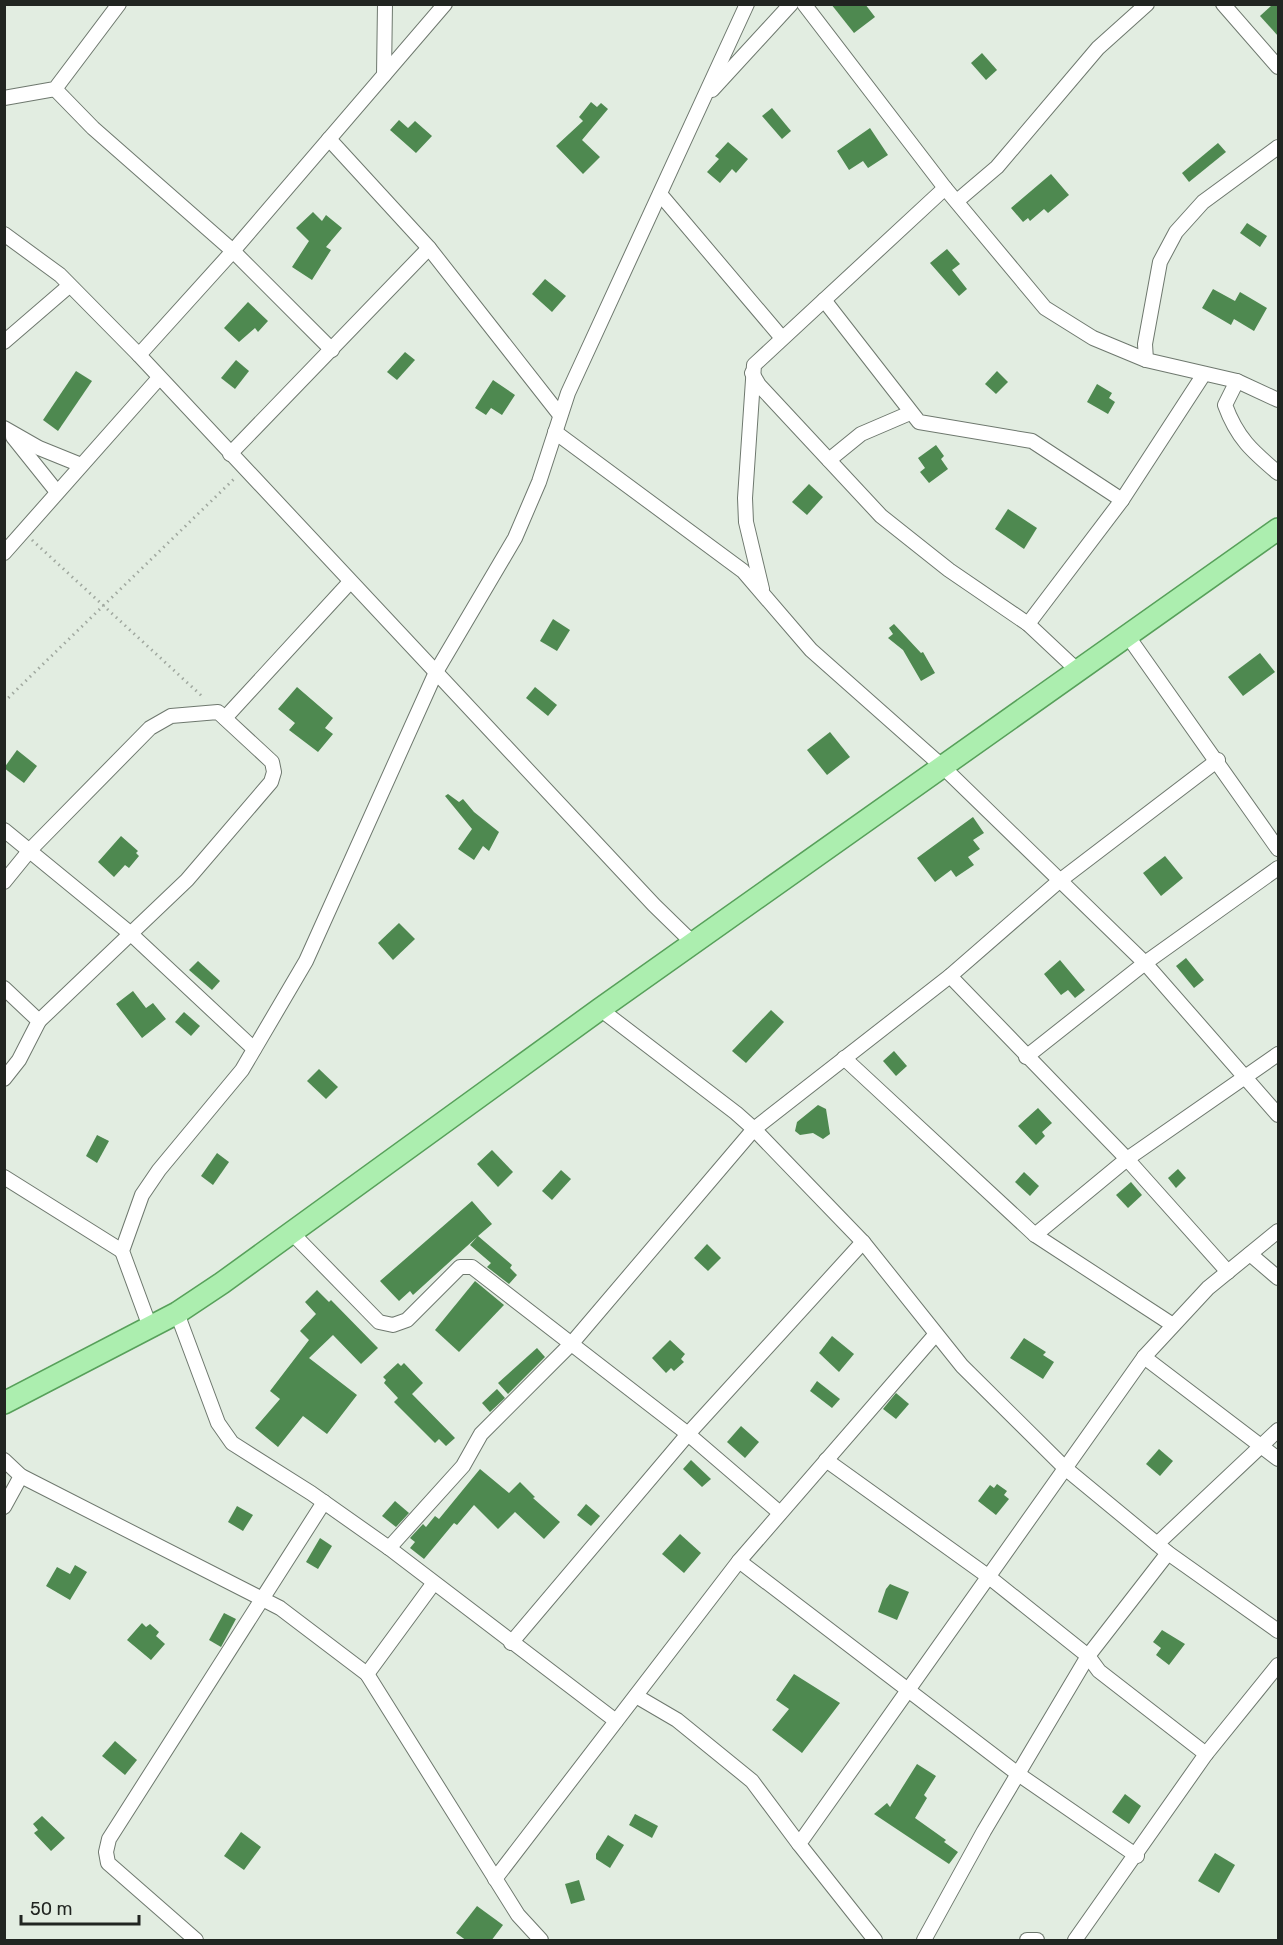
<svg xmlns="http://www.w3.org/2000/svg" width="1283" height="1945" viewBox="0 0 1283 1945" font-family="Rubik,sans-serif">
<rect width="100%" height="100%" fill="#e2ede1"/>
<!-- building -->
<g fill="#4e8950">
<polygon points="831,4 865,4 875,17 854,33"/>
<polygon points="1273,4 1278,4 1278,36 1260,16"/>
<polygon points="982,53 997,70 986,80 971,63"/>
<polygon points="591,102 597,107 601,103 608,109 582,140 600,157 583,174 556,146 583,121 579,117"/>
<polygon points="772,108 791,131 782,139 762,116"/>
<polygon points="399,120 408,128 415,121 432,136 416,153 390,130"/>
<polygon points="870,128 888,155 868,168 863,161 849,170 837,151"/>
<polygon points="728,142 748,159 736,173 732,169 720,183 707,172 719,159 715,156"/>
<polygon points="1218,143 1226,152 1189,182 1182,173"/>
<polygon points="1051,174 1069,195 1048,213 1044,209 1030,221 1028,218 1023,222 1011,208"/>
<polygon points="313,212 322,221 326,215 342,228 326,247 331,250 312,280 292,267 309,241 296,228"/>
<polygon points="1247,223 1267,236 1260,247 1240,233"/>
<polygon points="947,249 960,264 952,270 967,289 959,296 930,263"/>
<polygon points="545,279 566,296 552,312 532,294"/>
<polygon points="1213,289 1235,301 1240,292 1267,308 1254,331 1234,319 1231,325 1202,308"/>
<polygon points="248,302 268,321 258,332 255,328 239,342 224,328"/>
<polygon points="405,352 415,360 397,380 387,372"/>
<polygon points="236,360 249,371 235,389 221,378"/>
<polygon points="76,371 92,381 58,431 43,420"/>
<polygon points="997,371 1008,382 996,394 985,384"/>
<polygon points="493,380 515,395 502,415 491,408 486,415 475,408"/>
<polygon points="1097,384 1112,393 1109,398 1115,402 1108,414 1087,402"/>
<polygon points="936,445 944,456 941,459 948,469 929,483 920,472 925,468 918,458"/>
<polygon points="809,484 823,497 807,515 792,502"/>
<polygon points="1008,509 1037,528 1024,549 995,529"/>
<polygon points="553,619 570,630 557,651 540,641"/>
<polygon points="894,624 921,653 923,652 935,673 921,681 903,650 888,638 893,634 889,628"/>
<polygon points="1260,653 1275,672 1243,696 1228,677"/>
<polygon points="297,687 333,718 325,728 333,734 318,752 289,730 295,723 278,709"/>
<polygon points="535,687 557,705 548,716 526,698"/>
<polygon points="830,732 850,757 827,775 807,750"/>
<polygon points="17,750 37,766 24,783 4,768"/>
<polygon points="448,794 459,802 463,799 474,812 499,832 489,851 483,846 474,860 458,849 472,829 445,796"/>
<polygon points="973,817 984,833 973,840 980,849 968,857 974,865 956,877 951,870 935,882 917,858"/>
<polygon points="121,836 138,851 136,853 139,856 129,868 125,865 114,877 98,862"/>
<polygon points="1165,856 1183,878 1161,896 1143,873"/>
<polygon points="399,923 415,939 393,960 378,943"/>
<polygon points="1186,958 1204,980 1194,988 1176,966"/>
<polygon points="1060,960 1085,990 1075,998 1068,990 1061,995 1044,974"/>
<polygon points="198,961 220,981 212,990 189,970"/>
<polygon points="133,991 146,1008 153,1003 166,1019 142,1038 116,1004"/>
<polygon points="771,1010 784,1022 746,1063 732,1051"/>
<polygon points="184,1012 200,1026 191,1036 175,1022"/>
<polygon points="894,1051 907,1066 896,1076 883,1061"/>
<polygon points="319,1069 338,1087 326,1099 307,1081"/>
<polygon points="818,1105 826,1109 830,1134 823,1139 813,1133 800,1135 795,1131 797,1122"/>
<polygon points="1038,1108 1052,1123 1042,1132 1045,1136 1036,1145 1018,1126"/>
<polygon points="97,1135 109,1141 97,1163 86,1156"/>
<polygon points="492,1150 513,1172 498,1187 477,1164"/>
<polygon points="217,1153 229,1162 213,1185 201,1176"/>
<polygon points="1178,1169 1186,1178 1176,1188 1168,1178"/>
<polygon points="561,1170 571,1179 552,1200 542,1191"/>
<polygon points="1024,1172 1039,1186 1030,1196 1015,1182"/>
<polygon points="1131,1182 1142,1195 1128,1208 1116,1195"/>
<polygon points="472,1201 492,1224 478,1236 512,1265 510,1268 517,1275 509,1284 487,1267 491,1263 470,1245 477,1237 413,1295 410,1291 399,1301 380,1281"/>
<polygon points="707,1244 721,1258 708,1271 694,1258"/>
<polygon points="475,1281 504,1305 459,1352 435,1330"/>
<polygon points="317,1290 329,1302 331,1300 378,1348 361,1364 333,1335 309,1358 357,1395 327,1434 303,1416 278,1447 255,1428 280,1399 270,1391 309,1340 300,1331 316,1314 305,1302"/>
<polygon points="832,1336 854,1354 839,1372 819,1353"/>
<polygon points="1024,1338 1046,1352 1043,1355 1054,1362 1043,1379 1010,1358"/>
<polygon points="670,1340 685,1354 681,1359 684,1362 674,1371 671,1368 666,1373 652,1358"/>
<polygon points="537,1348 545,1357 508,1394 498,1383"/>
<polygon points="398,1363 401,1366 404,1363 423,1383 412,1394 455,1438 446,1446 439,1439 435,1443 394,1402 398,1398 384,1383 386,1380 383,1377"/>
<polygon points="817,1381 840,1399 832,1408 810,1391"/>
<polygon points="497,1389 505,1398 490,1412 482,1403"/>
<polygon points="896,1393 909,1404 896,1419 883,1409"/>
<polygon points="741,1426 759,1442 745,1458 727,1442"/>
<polygon points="1159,1449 1173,1461 1160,1476 1146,1464"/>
<polygon points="691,1460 711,1479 702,1487 683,1469"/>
<polygon points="480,1469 509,1493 520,1482 535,1497 533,1498 560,1522 544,1539 515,1512 498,1529 474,1505 457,1525 454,1523 424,1559 410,1548 415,1542 410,1538 423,1524 426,1527 435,1516 439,1519"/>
<polygon points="997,1484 1007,1491 1004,1495 1009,1499 996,1515 978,1501 990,1485 994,1488"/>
<polygon points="395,1501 409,1513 396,1527 382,1516"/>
<polygon points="586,1504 600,1516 591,1526 577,1515"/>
<polygon points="237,1506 253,1515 243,1531 228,1522"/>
<polygon points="680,1534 701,1553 684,1573 662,1554"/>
<polygon points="320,1538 332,1546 318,1569 306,1562"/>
<polygon points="75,1565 87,1572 70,1600 46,1586 57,1567 70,1574"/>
<polygon points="890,1584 909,1592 897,1620 878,1612 886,1589"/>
<polygon points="224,1613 236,1619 221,1647 209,1640"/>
<polygon points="142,1623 146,1627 150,1624 159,1632 156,1636 165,1644 151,1660 127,1640"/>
<polygon points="1162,1630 1185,1644 1169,1665 1156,1655 1161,1648 1153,1642"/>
<polygon points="794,1674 840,1703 802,1753 772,1730 789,1709 776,1700"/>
<polygon points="115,1741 137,1760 125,1775 102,1756"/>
<polygon points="917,1764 936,1776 924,1795 927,1798 915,1818 946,1840 944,1842 958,1852 949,1864 874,1814 887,1803 890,1807"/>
<polygon points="1125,1794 1141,1806 1129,1824 1112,1812"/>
<polygon points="635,1814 658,1826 652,1838 629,1825"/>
<polygon points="42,1816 65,1838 51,1851 34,1833 38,1830 33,1824"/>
<polygon points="241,1832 261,1847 244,1870 224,1856"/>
<polygon points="608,1835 624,1845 610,1868 596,1859 596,1854"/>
<polygon points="1215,1853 1235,1865 1219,1893 1198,1881"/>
<polygon points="579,1880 585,1900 571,1904 565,1884"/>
<polygon points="477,1906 503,1925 491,1941 467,1941 456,1933"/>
</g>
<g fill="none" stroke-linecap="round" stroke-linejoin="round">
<!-- minor casing -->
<g stroke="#6e786e" stroke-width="16">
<g id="minor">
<path d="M804,4L945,188L1045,308L1093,338L1146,360L1237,381L1225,405C1237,438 1252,451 1278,473"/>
<polyline points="1223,4 1278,67"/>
<polyline points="384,75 385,4"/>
<polyline points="55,89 93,128 233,251 332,350"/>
<polyline points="712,90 791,4"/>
<polyline points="4,98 55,89 119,4"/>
<polyline points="329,139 429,248 560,415"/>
<polyline points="660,194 782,338"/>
<polyline points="957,201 997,167 1098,48 1147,4"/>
<polyline points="4,234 60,275 139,355 654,905 693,943"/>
<polyline points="824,300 919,422 1032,441 1122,500"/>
<polyline points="4,342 69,286"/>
<polyline points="139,355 233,251 445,4"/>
<polyline points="1146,360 1145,344 1160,262 1176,232 1203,202 1278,147"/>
<polyline points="752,373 759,385 881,516 949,570 1028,624 1077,670"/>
<polyline points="1237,381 1278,400"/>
<polyline points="4,428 39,448 81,465"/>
<polyline points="555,432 743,571 811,650 943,767 1145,963 1278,1115"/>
<polyline points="13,437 57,492"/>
<polyline points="230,454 429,248"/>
<polyline points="829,460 861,434 910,413"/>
<polyline points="4,553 159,378"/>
<polyline points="762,589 746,522 745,498 754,365 945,188"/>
<polyline points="1028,624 1122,500 1204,374"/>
<polyline points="1127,635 1278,849"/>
<polyline points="225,718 350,582"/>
<polyline points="4,830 131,934 254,1049"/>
<polyline points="4,882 30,850 150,728 171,716 218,712 272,762 274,772 271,782 187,880 39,1021"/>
<polyline points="950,976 1127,1159 1228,1272"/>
<polyline points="4,988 39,1021 19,1060 4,1079"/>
<polyline points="600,1009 736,1113 754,1129 863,1242 962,1366 1065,1468 1168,1553 1278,1631"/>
<polyline points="1026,1057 1145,963 1278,868"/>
<polyline points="844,1058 1035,1235 1173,1325"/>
<polyline points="4,1177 122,1251"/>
<polyline points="292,1233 379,1322 393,1325 407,1320 460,1267 472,1267 688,1434 780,1513"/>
<polyline points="1035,1235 1127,1159 1278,1054"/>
<polyline points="1250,1254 1278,1278"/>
<polyline points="177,1313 218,1423 232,1443 311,1493 389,1548 616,1721"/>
<polyline points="150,1327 122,1251 142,1195 159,1170 242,1070 306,961 436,672 515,538 539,482 568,393 747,4"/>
<polyline points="1144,1357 1278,1459"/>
<polyline points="4,1460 21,1476 280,1608 367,1674 518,1915 541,1940"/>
<polyline points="826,1460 989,1577 1088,1656 1099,1671 1206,1754"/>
<polyline points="4,1507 21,1476"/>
<polyline points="1157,1544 1278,1430"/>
<polyline points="389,1548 463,1466 481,1434 572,1343 754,1129 950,976 1058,882 1218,760"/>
<polyline points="739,1561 1018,1774 1137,1856"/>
<polyline points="511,1643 688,1434 863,1242"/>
<polyline points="367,1674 433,1584"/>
<polyline points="636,1696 677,1720 752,1781 799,1844"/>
<polyline points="495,1879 739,1561 935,1335"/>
<polyline points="196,1940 108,1863 106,1852 109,1839 324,1502"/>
<polyline points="875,1940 799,1844 1144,1357 1208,1288 1278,1231"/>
<polyline points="924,1940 984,1831 1088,1656 1168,1553"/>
<polyline points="1027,1940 1037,1940"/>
<polyline points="1075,1940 1206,1754 1278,1665"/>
</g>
</g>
<!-- primary casing -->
<g stroke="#57a05a" stroke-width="24">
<polyline id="primary" points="4,1403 177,1313 222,1283 600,1009 1278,529"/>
</g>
<!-- path -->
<g stroke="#a0a89f" stroke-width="3" stroke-dasharray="1.5 4.5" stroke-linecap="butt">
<polyline points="32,540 204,698"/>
<polyline points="4,702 235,478"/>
</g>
<!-- minor -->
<use href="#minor" stroke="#fff" stroke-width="14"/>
<!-- primary -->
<use href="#primary" stroke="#aceeaf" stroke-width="21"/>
</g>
<!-- border -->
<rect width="1283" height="1945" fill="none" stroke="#212521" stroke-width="12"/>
<!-- scale -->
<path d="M21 1915v9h118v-9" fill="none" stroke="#212521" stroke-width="3"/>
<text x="30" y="1915" font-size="18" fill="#212521" stroke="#e2ede1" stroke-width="4.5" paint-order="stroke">50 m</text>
</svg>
